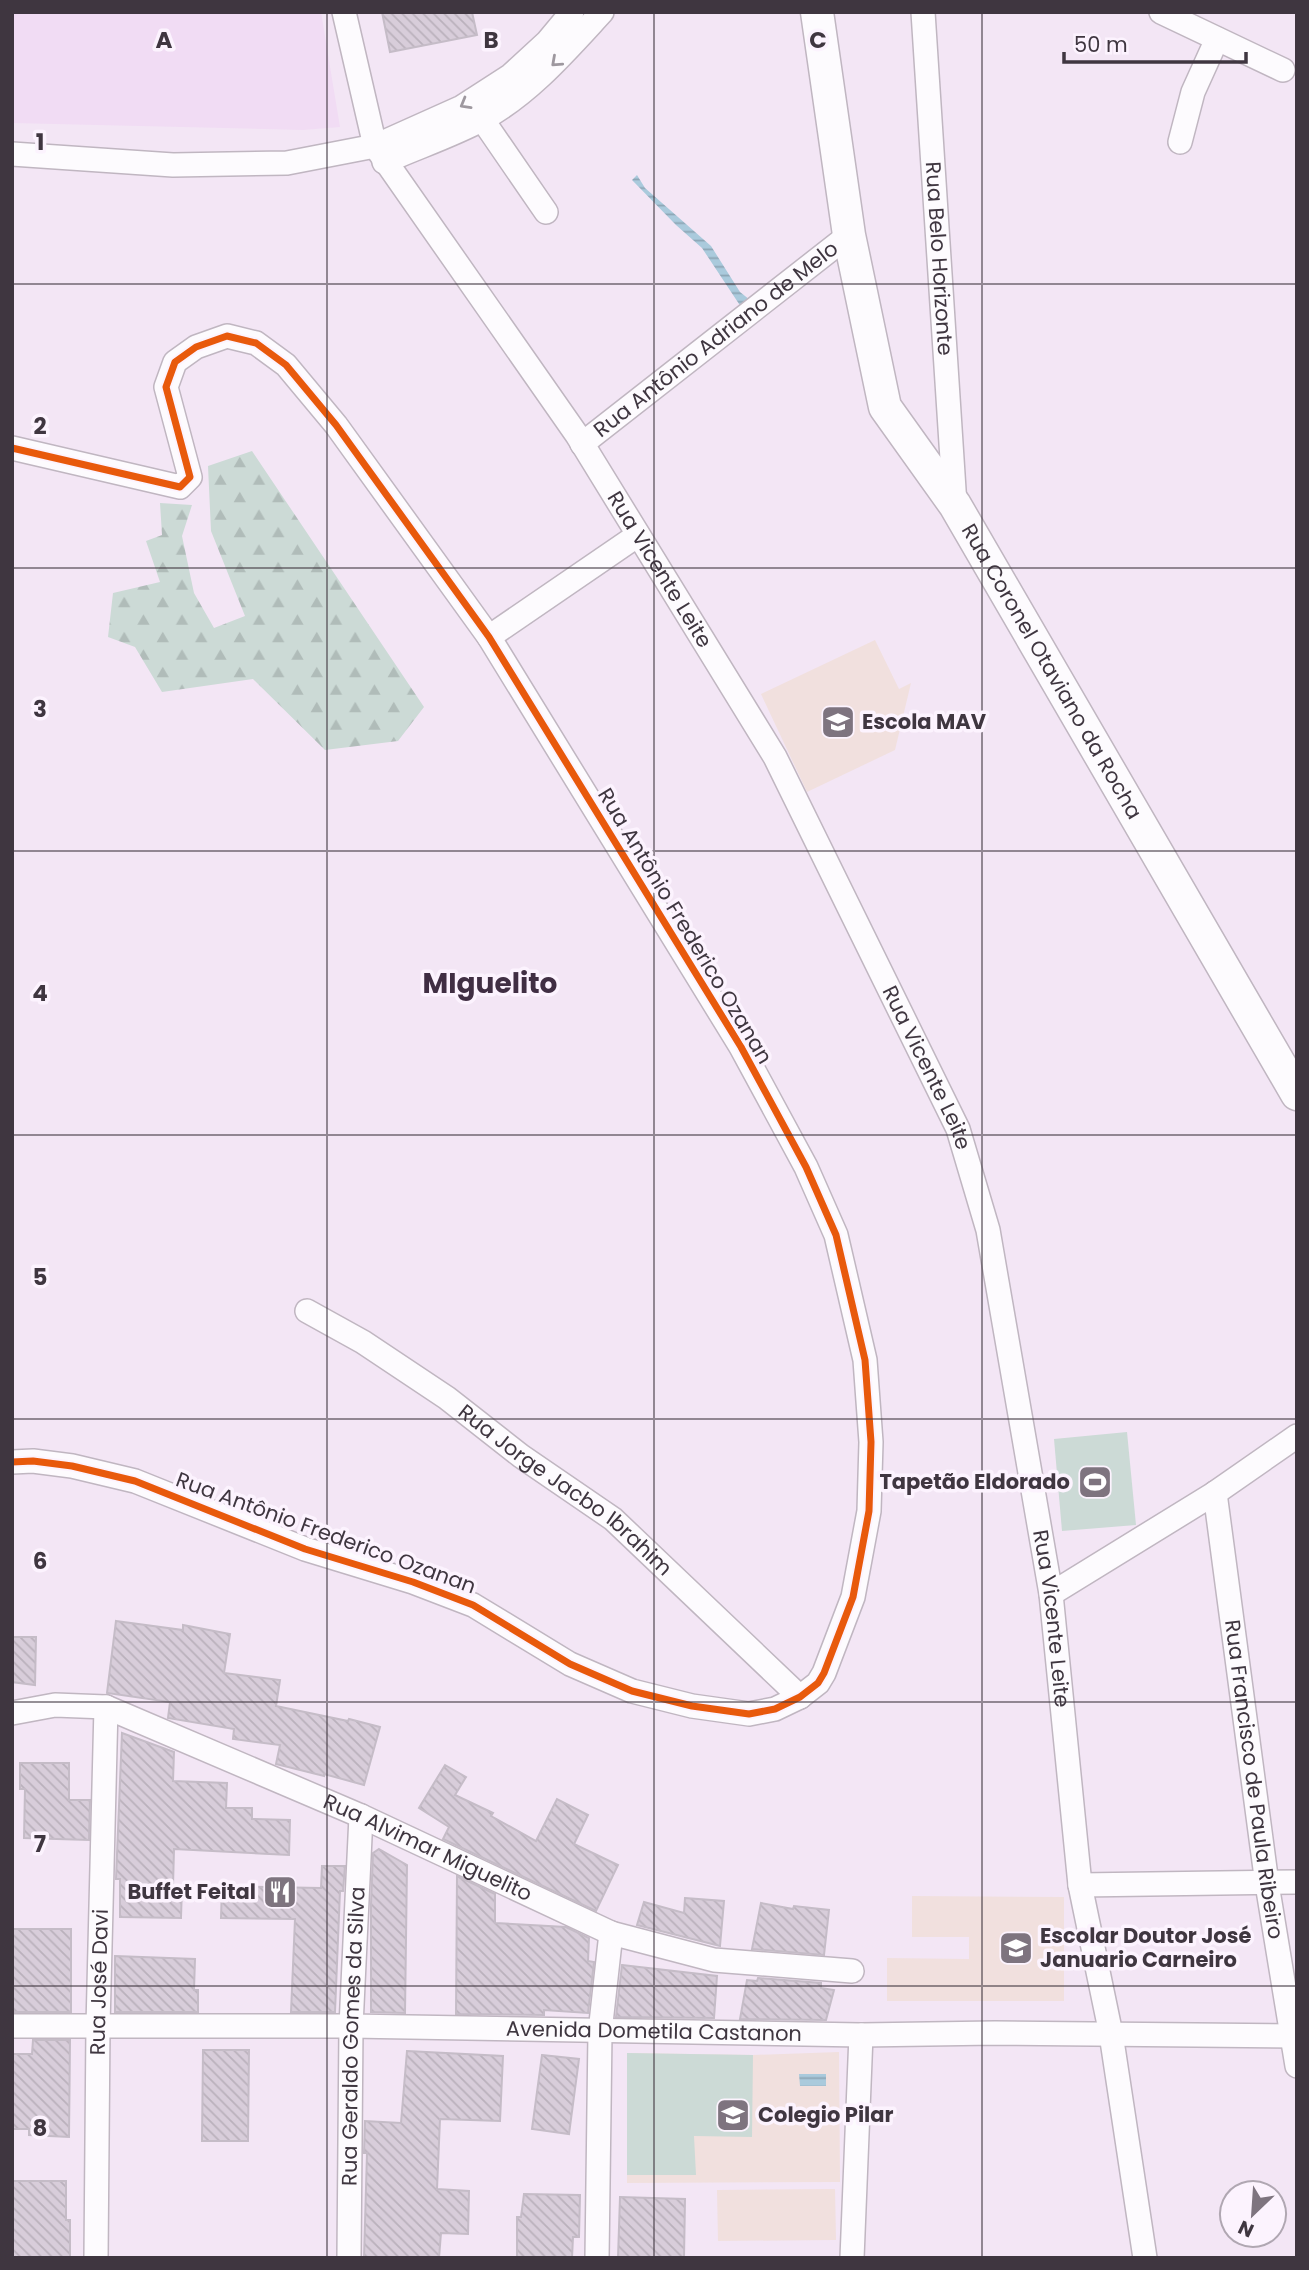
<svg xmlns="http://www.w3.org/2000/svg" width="1309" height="2270" viewBox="0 0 1309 2270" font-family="Poppins,sans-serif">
<defs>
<pattern id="forest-firs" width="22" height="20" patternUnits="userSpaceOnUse" patternTransform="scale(1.75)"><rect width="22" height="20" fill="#ccdad6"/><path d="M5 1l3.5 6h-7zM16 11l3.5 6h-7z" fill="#b0bcb9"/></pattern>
<pattern id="water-rules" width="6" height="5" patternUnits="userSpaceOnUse" patternTransform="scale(1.75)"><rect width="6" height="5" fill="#aacadc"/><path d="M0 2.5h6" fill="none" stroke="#8ca5b4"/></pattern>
<pattern id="building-back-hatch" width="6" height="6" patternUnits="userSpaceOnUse" patternTransform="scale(1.75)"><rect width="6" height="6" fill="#d8cdda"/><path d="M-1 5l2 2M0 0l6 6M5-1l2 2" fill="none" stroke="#bab1bc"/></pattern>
</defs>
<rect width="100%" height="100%" fill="#f3e6f5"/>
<!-- built -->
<polygon fill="#f1dcf4" points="12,12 321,12 340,127 303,130 12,123"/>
<!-- education -->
<g fill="#f1e0de">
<polygon points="875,640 899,689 911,683 895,750 807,792 761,694"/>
<polygon points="912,1896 1064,1897 1064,2001 887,2001 887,1958 969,1959 969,1937 912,1937"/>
<polygon points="839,2052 840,2182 627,2183 627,2053 753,2055"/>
<polygon points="835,2189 836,2240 718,2241 717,2190"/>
</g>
<!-- forest -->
<polygon fill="url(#forest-firs)" points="252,451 424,707 398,741 325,750 253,679 162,692 135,647 108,637 113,593 160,582 146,541 162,535 160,503 192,505 182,536 194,593 214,628 245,616 211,531 208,466"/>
<!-- pitch -->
<g fill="#ccdad6">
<polygon points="1127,1432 1136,1525 1062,1531 1054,1439"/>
<polygon points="627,2053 753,2055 752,2137 694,2136 696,2175 627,2175"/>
</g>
<!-- water -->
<g fill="url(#water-rules)">
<polygon points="637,175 645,188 711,246 740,292 750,300 745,313 702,248 676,225 632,180"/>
<polygon points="799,2074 826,2074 826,2086 800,2086"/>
</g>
<!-- building -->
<g fill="url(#building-back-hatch)" stroke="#c5bcc7" stroke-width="2">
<polygon points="382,12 472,12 477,35 390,52"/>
<polygon points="116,1621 183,1630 183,1625 230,1634 224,1673 280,1680 276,1706 348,1721 349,1719 380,1727 364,1785 324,1774 324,1776 276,1764 280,1745 233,1739 234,1729 168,1718 170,1702 107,1693"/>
<polygon points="12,1637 36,1637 35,1685 12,1682"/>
<polygon points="122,1733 174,1752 173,1781 227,1783 226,1808 252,1808 252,1819 290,1820 289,1855 174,1849 173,1886 182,1886 181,1918 120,1917 120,1879 116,1879"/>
<polygon points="20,1763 69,1763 69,1800 90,1800 89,1840 24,1838 25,1789 20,1789"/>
<polygon points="445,1765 466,1777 455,1795 493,1813 491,1816 536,1841 557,1799 588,1815 574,1844 618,1865 596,1911 443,1839 449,1827 419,1808"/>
<polygon points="379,1849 407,1865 405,2013 371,2012 371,1904 373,1853"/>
<polygon points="322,1866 345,1866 343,1891 340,1891 335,2012 291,2012 295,1919 221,1918 222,1886 321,1888"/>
<polygon points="457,1876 495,1894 495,1923 566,1927 589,1938 588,1961 594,1962 588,2013 544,2010 544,2015 456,2014"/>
<polygon points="685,1898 724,1901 720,1946 637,1925 644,1902 684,1913"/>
<polygon points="761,1903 793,1909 794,1906 829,1910 824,1955 752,1949"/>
<rect x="12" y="1929" width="59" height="83"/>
<polygon points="115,1956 195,1959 194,1990 198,1990 198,2012 115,2012"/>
<polygon points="622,1965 717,1976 714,2018 616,2017"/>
<polygon points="758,1978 821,1983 821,1988 834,1990 826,2020 740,2019 747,1980 757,1981"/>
<polygon points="33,2040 70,2040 69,2137 29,2135 29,2129 12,2129 12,2054 32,2054"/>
<polygon points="203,2050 249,2050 248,2141 202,2141"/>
<polygon points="407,2051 503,2056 500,2121 440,2119 437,2189 469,2191 468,2234 441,2233 439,2258 364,2258 367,2153 364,2153 365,2121 401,2123"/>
<polygon points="542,2055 579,2059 569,2134 532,2129"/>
<polygon points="12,2181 66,2181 66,2220 70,2220 70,2258 12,2258"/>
<polygon points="524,2194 580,2195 579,2237 573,2237 572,2258 517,2258 517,2217 521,2217"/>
<polygon points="620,2197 685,2199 684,2258 618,2258"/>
</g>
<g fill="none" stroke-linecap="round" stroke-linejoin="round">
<!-- street casing -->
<g stroke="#c0b6c1" stroke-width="26">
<g id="street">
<path id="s1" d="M344,12L375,146L577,435L775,757L958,1129L988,1230L1051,1594L1080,1885L1111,2034L1145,2258"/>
<path id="s2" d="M923,12L955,505"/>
<polyline points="1161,12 1283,70"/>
<polyline points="482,119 546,212"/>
<polyline points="1180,142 1193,92 1217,39"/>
<polyline points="12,154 173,165 287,163 375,146 462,107 510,76 547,42 572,12"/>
<path d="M384,162C415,148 454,135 483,119C530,93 566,51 602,12"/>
<path id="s3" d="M582,444L849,235"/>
<polyline points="12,448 180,487 190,477 166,387 175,362 196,347 227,336 256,343 286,365 336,425 489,637 741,1047 806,1167 836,1235 865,1360 871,1442 869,1511 853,1597 824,1673 818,1683 800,1697 775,1709 749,1714 692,1706 632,1691 570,1664 473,1605 413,1582 305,1549 135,1481 72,1466 33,1461 12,1462"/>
<polyline points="489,637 638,535"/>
<path id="s4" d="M307,1311L363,1342L447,1398L521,1456L613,1519L800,1697"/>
<path id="s5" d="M1215,1493L1267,1884L1297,2066"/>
<polyline points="1051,1594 1215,1493 1297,1436"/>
<path id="s6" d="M12,1713L55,1705L106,1707L361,1816L611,1933L714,1960L852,1971"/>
<polyline points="1080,1885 1297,1882"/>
<path id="s7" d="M12,2026H351L861,2035L995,2033L1297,2036"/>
<path id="s8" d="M96,2258L98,2026L106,1707"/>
<path id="s9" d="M349,2258L351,2026L361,1816"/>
<polyline points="597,2258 600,2032 611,1933"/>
<polyline points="852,2258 861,2035"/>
</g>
</g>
<!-- secondary casing -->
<g stroke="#c0b6c1" stroke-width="35">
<g id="secondary">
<path id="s10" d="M817,12L849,235L885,407L955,505L1297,1094"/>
</g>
</g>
<!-- street -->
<use href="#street" stroke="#fdfbfe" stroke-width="23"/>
<!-- secondary -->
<use href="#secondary" stroke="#fdfbfe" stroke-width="32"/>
<!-- cycleway casing -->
<g stroke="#fcf3fe" stroke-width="11">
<polyline id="cycleway" points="12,448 180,487 190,477 166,387 175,362 196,347 227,336 256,343 286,365 336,425 489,637 741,1047 806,1167 836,1235 865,1360 871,1442 869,1511 853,1597 824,1673 818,1683 800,1697 775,1709 749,1714 692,1706 632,1691 570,1664 473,1605 413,1582 305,1549 135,1481 72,1466 33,1461 12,1462"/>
</g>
<!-- cycleway -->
<use href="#cycleway" stroke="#e8590c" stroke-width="7"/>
</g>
<!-- one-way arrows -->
<defs><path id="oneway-chevron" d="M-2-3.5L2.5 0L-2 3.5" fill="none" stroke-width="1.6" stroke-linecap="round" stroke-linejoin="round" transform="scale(1.75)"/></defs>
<g stroke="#9e989f">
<use href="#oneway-chevron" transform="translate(556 62) rotate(138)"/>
<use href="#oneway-chevron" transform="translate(465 104) rotate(150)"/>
</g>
<!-- grid -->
<path fill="none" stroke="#3f3640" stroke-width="2" stroke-opacity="0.55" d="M327,12V2258M654,12V2258M982,12V2258M12,284H1297M12,568H1297M12,851H1297M12,1135H1297M12,1419H1297M12,1702H1297M12,1986H1297"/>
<!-- icons -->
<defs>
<g id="school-square" transform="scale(1.75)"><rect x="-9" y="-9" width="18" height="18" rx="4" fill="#7e747f" stroke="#fcf3fe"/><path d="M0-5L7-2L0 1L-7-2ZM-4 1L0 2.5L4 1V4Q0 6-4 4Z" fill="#fff"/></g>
<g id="stadium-square" transform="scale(1.75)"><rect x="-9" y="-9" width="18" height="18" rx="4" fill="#7e747f" stroke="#fcf3fe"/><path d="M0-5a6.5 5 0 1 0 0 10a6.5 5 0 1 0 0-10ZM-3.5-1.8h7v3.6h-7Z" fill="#fff"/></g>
<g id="restaurant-square" transform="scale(1.75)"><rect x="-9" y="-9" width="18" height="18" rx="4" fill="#7e747f" stroke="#fcf3fe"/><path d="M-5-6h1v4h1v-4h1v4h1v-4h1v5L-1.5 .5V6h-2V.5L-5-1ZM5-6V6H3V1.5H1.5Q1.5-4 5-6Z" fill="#fff"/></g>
</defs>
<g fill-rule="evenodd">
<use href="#school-square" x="838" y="722"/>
<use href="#stadium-square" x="1095" y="1482"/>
<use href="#restaurant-square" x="280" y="1892"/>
<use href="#school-square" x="1016" y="1948"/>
<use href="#school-square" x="733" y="2115"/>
</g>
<g text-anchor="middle" stroke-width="7" stroke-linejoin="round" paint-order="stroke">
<!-- street labels -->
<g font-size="21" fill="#3f3640" stroke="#fcf3fe">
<text dy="7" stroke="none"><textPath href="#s2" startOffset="247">Rua Belo Horizonte</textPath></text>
<text dy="7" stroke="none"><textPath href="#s3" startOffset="170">Rua Antônio Adriano de Melo</textPath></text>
<text dy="7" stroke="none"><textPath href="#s1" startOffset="648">Rua Vicente Leite</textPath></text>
<text dy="7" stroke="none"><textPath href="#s10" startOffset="714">Rua Coronel Otaviano da Rocha</textPath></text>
<text transform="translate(685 926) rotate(59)" y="7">Rua Antônio Frederico Ozanan</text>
<text dy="7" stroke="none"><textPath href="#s1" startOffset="1214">Rua Vicente Leite</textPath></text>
<text dy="7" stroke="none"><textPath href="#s4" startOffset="315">Rua Jorge Jacbo Ibrahim</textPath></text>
<text transform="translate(326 1533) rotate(20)" y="7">Rua Antônio Frederico Ozanan</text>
<text dy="7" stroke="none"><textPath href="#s1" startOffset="1782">Rua Vicente Leite</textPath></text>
<text dy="7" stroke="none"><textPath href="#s5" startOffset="289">Rua Francisco de Paula Ribeiro</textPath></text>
<text dy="7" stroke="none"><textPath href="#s6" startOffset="446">Rua Alvimar Miguelito</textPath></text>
<text dy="7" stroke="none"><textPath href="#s8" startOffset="276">Rua José Davi</textPath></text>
<text dy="7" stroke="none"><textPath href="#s7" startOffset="642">Avenida Dometila Castanon</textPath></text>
<text dy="7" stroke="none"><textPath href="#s9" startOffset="222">Rua Geraldo Gomes da Silva</textPath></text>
</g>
<!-- poi labels -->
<g font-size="21" font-weight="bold" fill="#3f3640" stroke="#fcf3fe" text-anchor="start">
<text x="862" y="729">Escola MAV</text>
<text x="1070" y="1489" text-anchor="end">Tapetão Eldorado</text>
<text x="256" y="1899" text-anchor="end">Buffet Feital</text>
<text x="1040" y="1943">Escolar Doutor José<tspan x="1040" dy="24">Januario Carneiro</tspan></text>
<text x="758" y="2122">Colegio Pilar</text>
</g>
<!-- district labels -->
<g font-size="28" font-weight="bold" fill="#402e43" stroke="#fcf3fe">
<text x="490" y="993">MIguelito</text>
</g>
</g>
<g font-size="23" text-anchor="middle" font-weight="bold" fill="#3f3640" stroke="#fcf3fe" stroke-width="7" stroke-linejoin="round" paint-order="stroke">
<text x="164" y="48">A</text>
<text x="491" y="48">B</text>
<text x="818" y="48">C</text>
<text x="40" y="150">1</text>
<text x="40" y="434">2</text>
<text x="40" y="717">3</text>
<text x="40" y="1001">4</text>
<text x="40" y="1285">5</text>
<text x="40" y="1569">6</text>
<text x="40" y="1852">7</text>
<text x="40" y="2136">8</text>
</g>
<!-- border -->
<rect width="1309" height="2270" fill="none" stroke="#3f3640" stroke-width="28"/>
<!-- north arrow -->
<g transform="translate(1253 2214) rotate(205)"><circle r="33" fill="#fcf3fe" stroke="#b0a7b2" stroke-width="2"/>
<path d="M0-5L12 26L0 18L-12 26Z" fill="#7e747f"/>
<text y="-10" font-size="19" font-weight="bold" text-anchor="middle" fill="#3f3640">N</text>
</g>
<!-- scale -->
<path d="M1064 52v10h182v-10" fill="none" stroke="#3f3640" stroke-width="3.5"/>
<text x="1074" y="52" font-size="21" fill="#3f3640" stroke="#fcf3fe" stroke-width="5" paint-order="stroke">50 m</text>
</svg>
